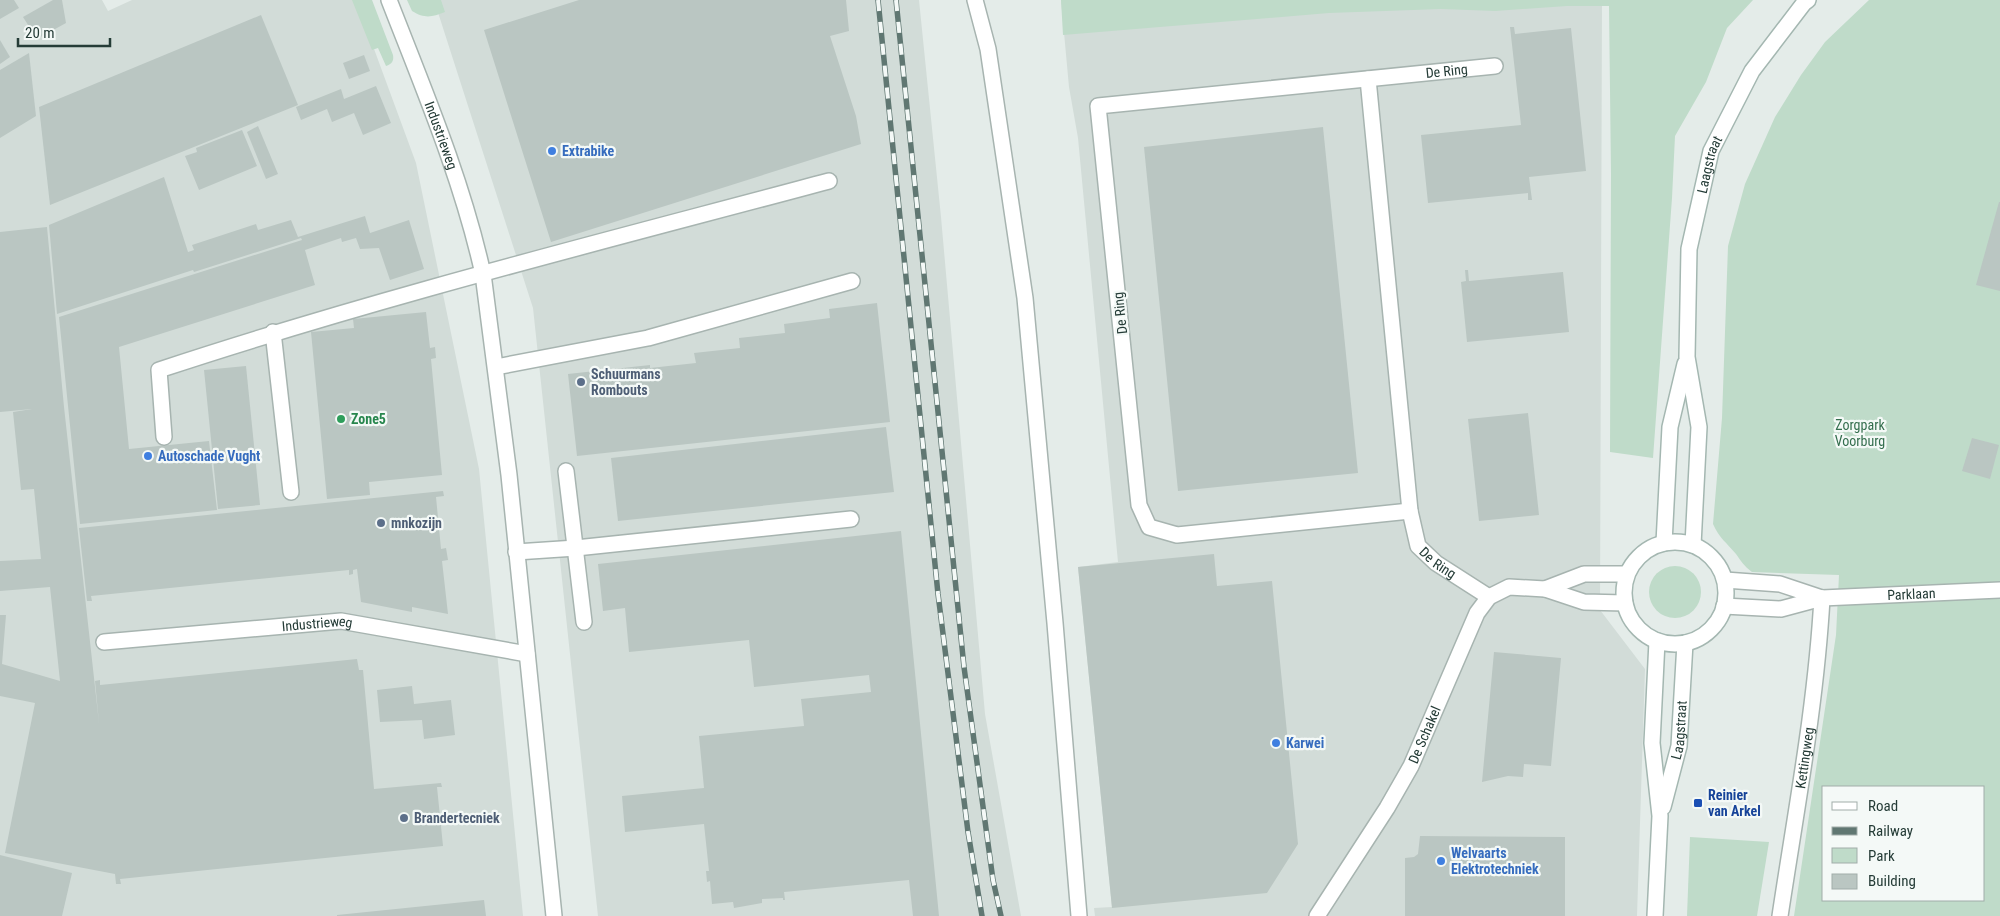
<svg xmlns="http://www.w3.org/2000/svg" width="2000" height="916" viewBox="0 0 2000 916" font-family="'Roboto Condensed',sans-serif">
<rect width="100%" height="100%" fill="#e4ece9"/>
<!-- built -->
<g fill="#d2dcd8">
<polygon points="0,0 102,0 108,11 132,0 356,0 416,163 479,469 523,916 0,916"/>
<polygon points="434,0 919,0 941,217 985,714 1021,916 598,916 533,308"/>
<polygon points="1061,0 1602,0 1600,610 1645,669 1637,916 1095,916 1094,908 1112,907 1078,567 1118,562 1078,138 1069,87"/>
</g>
<!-- green -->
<g fill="#bfdbc9" fill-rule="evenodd">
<path d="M352,0H372L393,55C394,61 392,64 386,66L378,48L372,50Z"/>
<path d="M407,0H441L445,12C432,17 425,19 412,11Z"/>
<polygon points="1061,0 1753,0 1727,28 1706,82 1675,136 1672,198 1653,458 1610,452 1611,174 1609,6 1567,6 1495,11 1441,9 1329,13 1063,35"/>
<path d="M1869,0H2000V916H1794L1836,635L1839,575L1752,572C1744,566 1741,561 1736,554C1727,543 1719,538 1713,524L1722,418L1728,246L1745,184L1775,117L1801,75L1825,42ZM1824,787H1984V900H1824Z"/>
<circle cx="1675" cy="592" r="26"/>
<polygon points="1690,837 1769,842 1757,916 1687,916"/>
</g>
<!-- building -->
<g fill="#bac6c2">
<polygon points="0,0 14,0 19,8 0,19"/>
<polygon points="53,0 62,0 66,23 37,39 23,17"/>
<polygon points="579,0 846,0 849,31 830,36 856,116 861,144 551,242 484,30"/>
<polygon points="261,15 298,105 50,205 39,107"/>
<polygon points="1510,27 1514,27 1515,34 1571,28 1586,171 1529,177 1532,200 1528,200 1528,193 1428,203 1421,135 1521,125"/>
<polygon points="0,40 10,57 0,64"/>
<polygon points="29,53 36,116 0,138 0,70"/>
<polygon points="364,55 370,71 349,79 343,63"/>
<polygon points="376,86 391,123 363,135 354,113 332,122 327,109 301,120 296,107 341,89 344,99"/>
<polygon points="258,126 278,174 266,179 247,132"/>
<polygon points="1323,127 1358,473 1178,491 1144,147"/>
<polygon points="242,130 257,166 199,190 185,156 197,152 196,148"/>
<polygon points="164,177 188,252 194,250 192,245 256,224 258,230 291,220 298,237 365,216 370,233 409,220 424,269 390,280 379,248 360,249 356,238 342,242 341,238 305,250 315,285 119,347 129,449 209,441 217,510 80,524 59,317 302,240 301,238 194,272 193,270 57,314 49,225"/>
<polygon points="1999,202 2000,202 2000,291 1976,285"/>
<polygon points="47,227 64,407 99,723 95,681 100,680 100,685 357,659 359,670 363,670 374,789 441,783 442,787 437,787 443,846 120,879 121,884 116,884 115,874 5,853 35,703 0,696 0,615 6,615 2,664 60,681 50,587 0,591 0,561 41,559 34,489 21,490 13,412 32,409 0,412 0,232"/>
<polygon points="1465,270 1468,270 1469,281 1563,272 1569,332 1467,342 1461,282 1466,281"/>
<polygon points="877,303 890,422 577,456 568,374 650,365 650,368 696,363 694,353 740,348 739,338 785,333 784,324 830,318 829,309"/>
<polygon points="426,312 430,348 435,347 436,358 431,359 442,475 369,482 370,495 327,499 311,332 354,328 353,319"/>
<polygon points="246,366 260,505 218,509 204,370"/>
<polygon points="1528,413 1539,515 1479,521 1468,419"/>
<polygon points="886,427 894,492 618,521 611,458"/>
<polygon points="1972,438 1999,445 1990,479 1962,471"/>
<polygon points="443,491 444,496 436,497 441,549 446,548 448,560 442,561 448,614 412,607 412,612 361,602 357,569 353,570 353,574 349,575 349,570 91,596 92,601 87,601 79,528"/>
<polygon points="901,531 939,916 913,916 909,880 784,892 785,900 783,900 783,898 762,899 762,903 734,908 733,902 712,904 710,881 707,882 706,871 709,871 704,824 625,832 622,796 704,788 699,736 804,726 801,699 871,692 869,675 754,687 749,640 629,652 625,608 603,611 598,564"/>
<polygon points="1214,554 1217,586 1272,581 1298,844 1267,893 1112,908 1078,567"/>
<polygon points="1494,652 1561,658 1551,766 1524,764 1523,777 1508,776 1482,782"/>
<polygon points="412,686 414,704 451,700 455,735 424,739 422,720 380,722 377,690"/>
<polygon points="1420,836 1565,837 1565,916 1405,916 1405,858 1414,857 1418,854"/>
<polygon points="0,855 72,873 62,916 0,916"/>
<polygon points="484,900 486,916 337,916 337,915"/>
</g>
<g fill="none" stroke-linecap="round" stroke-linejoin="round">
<!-- service casing -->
<g stroke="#a7b4b0" stroke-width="18">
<g id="service">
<polyline points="975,0 988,49 1025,298 1055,623 1079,916"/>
<polyline points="273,332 291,492"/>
<polyline points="496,367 648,338 852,281"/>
<path d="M164,437L159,370C380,297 605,241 829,181"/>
<polyline points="566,471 584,622"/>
<polyline points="516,552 576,548 851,519"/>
<path id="s1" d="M104,642L341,621L527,654"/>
</g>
</g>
<!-- minor casing -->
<g stroke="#a7b4b0" stroke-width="18">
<g id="minor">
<path id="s2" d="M389,0C424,90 462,179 483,274L509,475L554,916"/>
<path id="s3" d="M1368,79L1410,511L1418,546L1436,563L1489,597"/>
<path id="s4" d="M1410,511L1177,535L1149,527L1139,505L1098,106L1495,66"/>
<polyline points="1725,580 1780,584 1822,598"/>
<polyline points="1545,589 1584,574 1627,574"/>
<path id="s5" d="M1724,606L1781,609L1822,598L2000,590"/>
<path id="s6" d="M1317,916L1387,808L1411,766L1477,613L1489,597L1509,587L1545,589L1584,602L1625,603"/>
<path id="s7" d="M1780,916C1796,810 1816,705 1822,598"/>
</g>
</g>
<!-- secondary casing -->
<g stroke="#a4b7b1" stroke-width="18">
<g id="secondary">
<circle cx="1675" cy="593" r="51"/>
<polyline points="1664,543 1670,427 1685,364"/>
<path id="s8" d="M1693,545L1699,427L1687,357L1689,249L1711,151L1752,71L1804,3L1808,0"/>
<path id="s9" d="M1663,807L1679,746L1685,643"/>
<polyline points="1655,916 1660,816 1652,743 1657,641"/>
</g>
</g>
<!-- service -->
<use href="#service" stroke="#fff" stroke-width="15"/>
<!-- minor -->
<use href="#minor" stroke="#fff" stroke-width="15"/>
<!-- secondary -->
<use href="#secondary" stroke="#fff" stroke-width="15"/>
<!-- rail casing -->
<g stroke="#607772" stroke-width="5.5">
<g id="rail">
<polyline points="878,0 938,594 968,832 982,916"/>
<polyline points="896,0 964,667 993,880 1001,916"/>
</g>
</g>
<!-- rail -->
<use href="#rail" stroke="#f4f9f7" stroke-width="4" stroke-dasharray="11" stroke-linecap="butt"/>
</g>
<!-- markers -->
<g fill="#3f7fe0" stroke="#f4f9f7" stroke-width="2">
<circle cx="552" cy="151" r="5"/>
<circle cx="148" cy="456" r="5"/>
<circle cx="1276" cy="743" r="5"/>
<circle cx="1441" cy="861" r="5"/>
</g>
<g fill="#5c6f8a" stroke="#f4f9f7" stroke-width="2">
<circle cx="581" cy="382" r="5"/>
<circle cx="381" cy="523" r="5"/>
<circle cx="404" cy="818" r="5"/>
</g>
<circle fill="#2e9e5b" stroke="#f4f9f7" stroke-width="2" cx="341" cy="419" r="5"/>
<rect fill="#1a4fb4" stroke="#f4f9f7" stroke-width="2" x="1693" y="798" width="10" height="10" rx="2.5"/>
<g text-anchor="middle" stroke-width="4.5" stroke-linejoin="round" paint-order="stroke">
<!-- street labels -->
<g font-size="14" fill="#253c37" stroke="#f4f9f7">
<text dy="5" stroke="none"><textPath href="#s4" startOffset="1039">De Ring</textPath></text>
<text dy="5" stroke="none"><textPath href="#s2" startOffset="145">Industrieweg</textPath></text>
<text dy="5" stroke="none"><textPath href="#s8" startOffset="384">Laagstraat</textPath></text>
<text transform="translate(1120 313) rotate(-96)" y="5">De Ring</text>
<text dy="5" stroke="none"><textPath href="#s3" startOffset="496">De Ring</textPath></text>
<text dy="5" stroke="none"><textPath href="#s5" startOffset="189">Parklaan</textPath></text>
<text dy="5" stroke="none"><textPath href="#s1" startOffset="214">Industrieweg</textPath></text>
<text dy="5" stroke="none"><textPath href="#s9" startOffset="79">Laagstraat</textPath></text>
<text dy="5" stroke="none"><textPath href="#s6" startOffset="211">De Schakel</textPath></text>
<text dy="5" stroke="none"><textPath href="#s7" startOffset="160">Kettingweg</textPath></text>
</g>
<!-- shop labels -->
<g font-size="14" font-weight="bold" fill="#366cbe" stroke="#f4f9f7" text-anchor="start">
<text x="562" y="156">Extrabike</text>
<text x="158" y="461">Autoschade Vught</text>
<text x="1286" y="748">Karwei</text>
<text x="1451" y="858">Welvaarts<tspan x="1451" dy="16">Elektrotechniek</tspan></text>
</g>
<!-- service labels -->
<g font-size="14" font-weight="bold" fill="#4e5e75" stroke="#f4f9f7" text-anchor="start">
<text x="591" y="379">Schuurmans<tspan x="591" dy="16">Rombouts</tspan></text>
<text x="391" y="528">mnkozijn</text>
<text x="414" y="823">Brandertecniek</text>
</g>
<!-- leisure labels -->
<g font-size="14" font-weight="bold" fill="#27864d" stroke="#f4f9f7" text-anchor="start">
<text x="351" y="424">Zone5</text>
</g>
<!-- park labels -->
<g font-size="14" fill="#346e4e" stroke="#f4f9f7">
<text x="1860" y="430">Zorgpark<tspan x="1860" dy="16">Voorburg</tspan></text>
</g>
<!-- transit labels -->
<g font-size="14" font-weight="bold" fill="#164399" stroke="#f4f9f7" text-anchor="start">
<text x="1708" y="800">Reinier<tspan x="1708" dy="16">van Arkel</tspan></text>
</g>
</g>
<!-- legend -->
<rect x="1822" y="786" width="162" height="115" fill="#f4f9f7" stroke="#a1adaa"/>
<rect x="1832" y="802" width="25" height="8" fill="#ffffff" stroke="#a1adaa"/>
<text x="1868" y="811" font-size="15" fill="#253c37">Road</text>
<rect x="1832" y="827" width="25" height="8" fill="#607772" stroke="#a1adaa"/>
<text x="1868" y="836" font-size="15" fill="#253c37">Railway</text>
<rect x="1832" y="848" width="25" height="15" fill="#bfdbc9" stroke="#a1adaa"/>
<text x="1868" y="861" font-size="15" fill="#253c37">Park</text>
<rect x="1832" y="874" width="25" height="15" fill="#bac6c2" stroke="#a1adaa"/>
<text x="1868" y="886" font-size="15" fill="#253c37">Building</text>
<!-- scale -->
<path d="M18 38v8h92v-8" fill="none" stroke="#253c37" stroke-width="2.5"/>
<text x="25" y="38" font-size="15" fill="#253c37" stroke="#f4f9f7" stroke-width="4" paint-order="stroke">20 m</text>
</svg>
